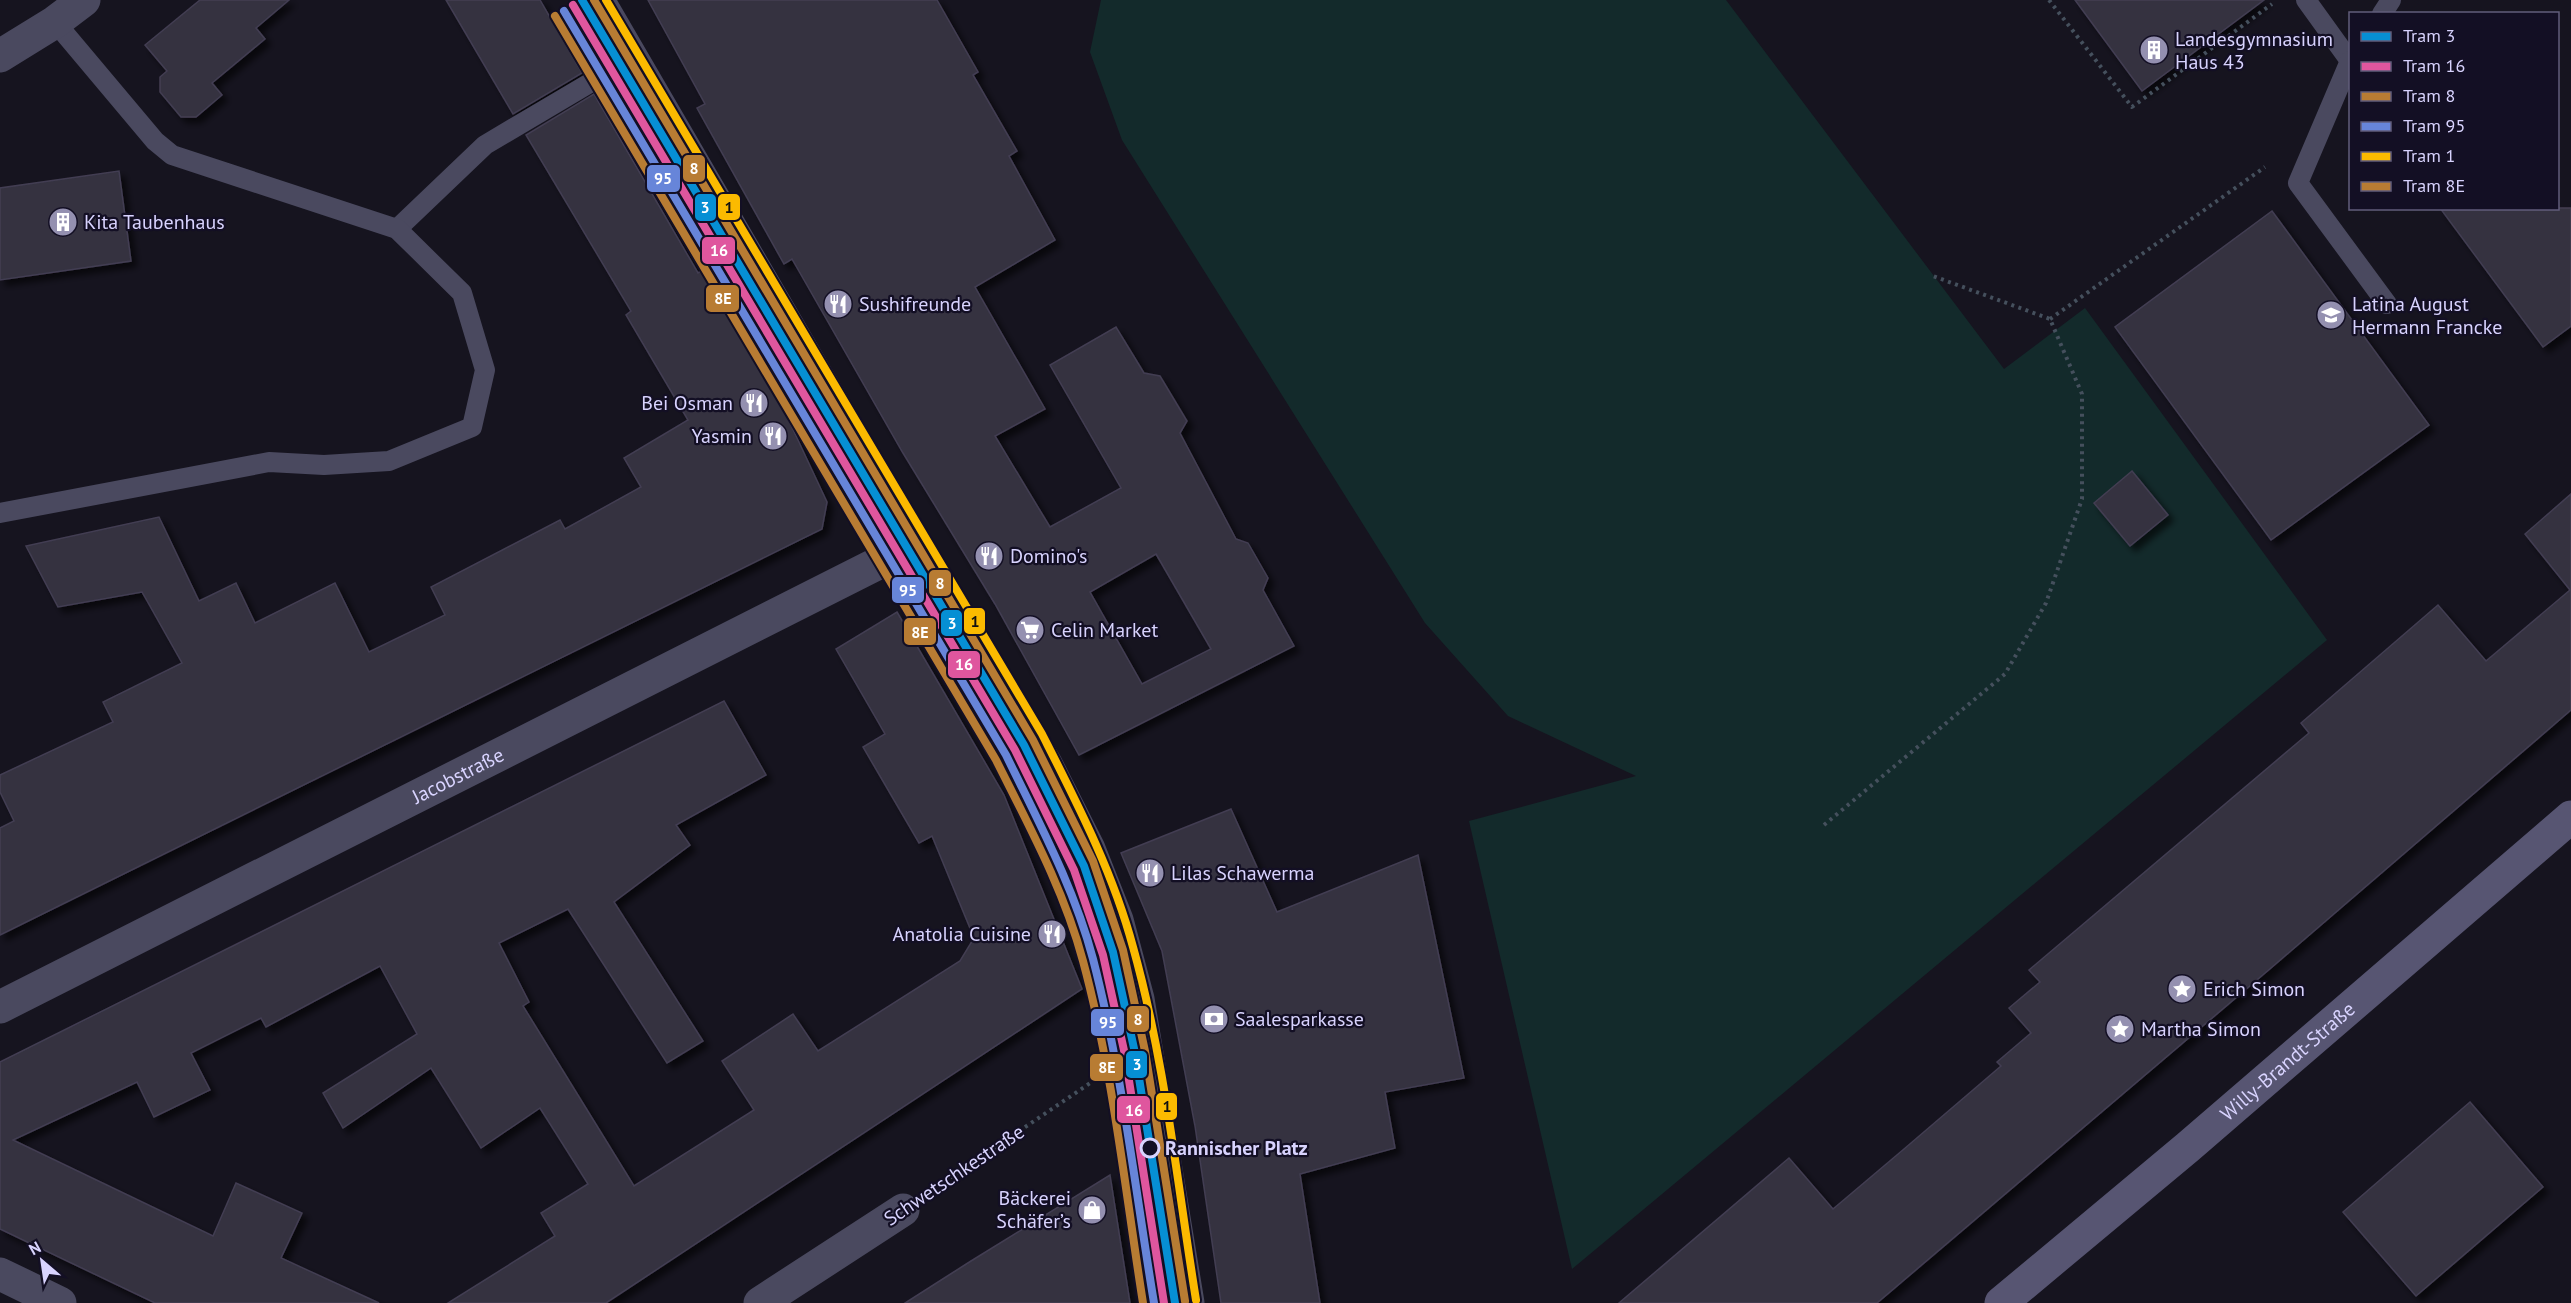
<svg xmlns="http://www.w3.org/2000/svg" width="2571" height="1303" viewBox="0 0 2571 1303" font-family="'PT Sans',sans-serif">
<defs>
<filter id="shadow"><feDropShadow dx="5.5" dy="5.5" stdDeviation="3" flood-color="#0009"/></filter>
</defs>
<rect width="100%" height="100%" fill="#16141f"/>
<!-- green -->
<polygon fill="#132a2b" points="1101,0 1726,0 2004,369 2085,308 2327,640 1572,1269 1469,821 1636,776 1508,716 1425,623 1122,140 1090,52"/>
<!-- building -->
<g fill="#343241" stroke="#433e52" stroke-width="1.5" fill-rule="evenodd" filter="url(#shadow)">
<polygon points="200,0 289,0 256,28 265,39 212,83 222,95 196,117 181,117 160,92 160,77 167,71 145,45"/>
<polygon points="446,0 540,0 582,73 513,114"/>
<path d="M648,0H937L978,72L973,75L1017,151L1009,156L1055,240L975,287L1045,409L995,436L1050,527L1121,488L1050,365L1116,327L1144,373L1160,376L1187,421L1180,433L1236,539L1248,543L1268,578L1263,590L1294,646L1079,755L995,604L903,453L792,259L784,264L697,108L705,104ZM1156,554L1211,649L1142,684L1090,592Z"/>
<polygon points="2075,0 2264,0 2142,91"/>
<polygon points="594,94 698,273 703,270 782,406 827,502 822,529 0,935 0,828 14,821 0,792 0,775 113,722 103,702 182,663 142,592 58,607 26,546 159,517 199,601 236,583 255,623 335,583 369,652 445,615 431,587 560,520 565,529 641,487 624,458 688,420 626,315 631,311 526,135"/>
<polygon points="119,171 131,261 0,280 0,188"/>
<polygon points="2440,208 2571,208 2571,326 2543,347"/>
<polygon points="2272,211 2429,425 2271,540 2115,327"/>
<polygon points="2132,471 2168,515 2130,546 2094,503"/>
<polygon points="2571,494 2571,710 2271,968 1877,1303 1619,1303 1789,1158 1833,1209 1904,1149 2001,1066 1997,1062 2031,1033 2009,1008 2040,982 2029,970 2309,733 2301,723 2438,605 2486,661 2570,590 2525,534"/>
<polygon points="897,612 1004,795 1082,989 606,1303 448,1303 555,1236 541,1213 588,1184 540,1108 481,1148 431,1068 343,1128 323,1093 417,1034 380,966 266,1027 261,1018 191,1053 210,1090 154,1117 137,1082 13,1140 213,1236 236,1183 302,1213 281,1258 379,1303 155,1303 0,1229 0,1062 724,701 766,775 676,825 690,845 614,902 703,1041 667,1063 568,909 499,943 529,1002 523,1006 634,1186 754,1110 722,1061 793,1014 818,1051 960,961 974,938 932,836 919,843 863,747 885,734 836,649"/>
<polygon points="1231,809 1277,912 1418,855 1464,1078 1385,1092 1395,1148 1300,1174 1320,1303 1221,1303 1195,1126 1162,951 1121,853"/>
<polygon points="2470,1102 2543,1187 2416,1296 2343,1212"/>
<polygon points="1110,1175 1130,1303 905,1303 971,1261"/>
</g>
<g fill="none" stroke-linecap="round" stroke-linejoin="round">
<!-- path -->
<g stroke="#45505d" stroke-width="4" stroke-dasharray="3 4.5" stroke-linecap="butt">
<polyline points="2049,0 2132,107 2272,4"/>
<polyline points="2050,319 2265,167"/>
<polyline points="1824,825 2005,674 2046,603 2082,499 2082,394 2050,319 1933,276"/>
<polyline points="938,1186 1108,1071"/>
</g>
<!-- lane -->
<g stroke="#4a495f" stroke-width="20">
<polyline points="2306,0 2350,61"/>
<polyline points="2382,14 2391,0"/>
<polyline points="2350,61 2298,183 2387,304"/>
<polyline points="397,229 485,145 632,58"/>
<polyline points="0,513 269,462 324,465 389,461 472,427 485,370 462,293 397,229 172,155 155,141 55,22"/>
</g>
<!-- street -->
<g stroke="#4a495f" stroke-width="33">
<polyline points="598,0 948,601 1046,764 1089,849 1117,920 1138,999 1188,1303"/>
<polyline points="0,56 55,22 84,0"/>
<path id="s1" d="M0,1007L916,544"/>
<polyline points="0,1274 60,1303"/>
<polyline points="760,1303 903,1210"/>
</g>
<!-- secondary -->
<path stroke="#575572" stroke-width="33" id="s2" d="M2001,1303L2188,1147L2571,817"/>
<!-- tram-1 casing -->
<g stroke="#130f24" stroke-width="12">
<polyline id="tram-1" points="582,0 1024,745 1084,866 1113,952 1135,1053 1175,1303"/>
</g>
<!-- tram-2 casing -->
<g stroke="#130f24" stroke-width="12">
<polyline id="tram-2" points="573,5 1015,750 1074,870 1103,955 1125,1055 1164,1303"/>
</g>
<!-- tram-3 casing -->
<g stroke="#130f24" stroke-width="12">
<polyline id="tram-3" points="594,0 1033,740 1093,861 1123,950 1145,1051 1185,1301"/>
</g>
<!-- tram-4 casing -->
<g stroke="#130f24" stroke-width="12">
<path id="tram-4" d="M564,11L1006,755C1038,821 1074,887 1093,959C1122,1071 1135,1188 1154,1303"/>
</g>
<!-- tram-5 casing -->
<g stroke="#130f24" stroke-width="12">
<path id="tram-5" d="M606,0L1042,734C1077,803 1113,872 1133,947C1165,1061 1177,1182 1196,1300"/>
</g>
<!-- tram-6 casing -->
<g stroke="#130f24" stroke-width="12">
<path id="tram-6" d="M555,16L996,760C1029,826 1064,890 1083,961C1113,1072 1125,1189 1143,1303"/>
</g>
<!-- tram-1 -->
<use href="#tram-1" stroke="#068fd4" stroke-width="8"/>
<!-- tram-2 -->
<use href="#tram-2" stroke="#df569e" stroke-width="8"/>
<!-- tram-3 -->
<use href="#tram-3" stroke="#b87c33" stroke-width="8"/>
<!-- tram-4 -->
<use href="#tram-4" stroke="#6785d9" stroke-width="8"/>
<!-- tram-5 -->
<use href="#tram-5" stroke="#fbba00" stroke-width="8"/>
<!-- tram-6 -->
<use href="#tram-6" stroke="#b87c33" stroke-width="8"/>
</g>
<!-- icons -->
<defs>
<g id="building-disc" transform="scale(1.5)"><circle r="9.5" fill="#9490b0" stroke="#130f24"/><path d="M-4-6H4V6H1V3H-1V6H-4ZM-2.5-4.3h1.7v1.8h-1.7ZM.8-4.3h1.7v1.8H.8ZM-2.5-1h1.7V.8h-1.7ZM.8-1h1.7V.8H.8Z" fill="#fff"/></g>
<g id="restaurant-disc" transform="scale(1.5)"><circle r="9.5" fill="#9490b0" stroke="#130f24"/><path d="M-5-6h1v4h1v-4h1v4h1v-4h1v5L-1.5 .5V6h-2V.5L-5-1ZM5-6V6H3V1.5H1.5Q1.5-4 5-6Z" fill="#fff"/></g>
<g id="school-disc" transform="scale(1.5)"><circle r="9.5" fill="#9490b0" stroke="#130f24"/><path d="M0-5L7-2L0 1L-7-2ZM-4 1L0 2.5L4 1V4Q0 6-4 4Z" fill="#fff"/></g>
<g id="supermarket-disc" transform="scale(1.5)"><circle r="9.5" fill="#9490b0" stroke="#130f24"/><path d="M-6-5.5h2.5l.6 2H6L4.5 2H-2.5L-4.4-4H-6ZM-1.5 3.2a1.3 1.3 0 1 0 .1 0ZM3 3.2a1.3 1.3 0 1 0 .1 0Z" fill="#fff"/></g>
<g id="sight-disc" transform="scale(1.5)"><circle r="9.5" fill="#9490b0" stroke="#130f24"/><path d="M0-6L1.8-2.2L6-1.7L2.9 1.2L3.7 5.4L0 3.3L-3.7 5.4L-2.9 1.2L-6-1.7L-1.8-2.2Z" fill="#fff"/></g>
<g id="bank-disc" transform="scale(1.5)"><circle r="9.5" fill="#9490b0" stroke="#130f24"/><path d="M-6-4H6V4H-6ZM0-2.3a2.3 2.3 0 1 0 0 4.6a2.3 2.3 0 1 0 0-4.6Z" fill="#fff"/></g>
<g id="shop-disc" transform="scale(1.5)"><circle r="9.5" fill="#9490b0" stroke="#130f24"/><path d="M-5-2.5h2.3a2.7 3.5 0 0 1 5.4 0H5L5.5 6h-11ZM-1.5-2.5h3a1.5 2.3 0 0 0-3 0Z" fill="#fff"/></g>
</defs>
<g fill-rule="evenodd">
<use href="#building-disc" x="2154" y="50"/>
<use href="#building-disc" x="63" y="222"/>
<use href="#restaurant-disc" x="838" y="304"/>
<use href="#school-disc" x="2331" y="315"/>
<use href="#restaurant-disc" x="754" y="403"/>
<use href="#restaurant-disc" x="773" y="436"/>
<use href="#restaurant-disc" x="989" y="556"/>
<use href="#supermarket-disc" x="1030" y="630"/>
<use href="#restaurant-disc" x="1150" y="873"/>
<use href="#restaurant-disc" x="1052" y="934"/>
<use href="#sight-disc" x="2182" y="989"/>
<use href="#bank-disc" x="1214" y="1019"/>
<use href="#sight-disc" x="2120" y="1029"/>
<use href="#shop-disc" x="1092" y="1210"/>
</g>
<!-- markers -->
<circle fill="#130f24" stroke="#d8d3fe" stroke-width="3" cx="1150" cy="1148" r="9"/>
<g text-anchor="middle" stroke-width="4.5" stroke-linejoin="round" paint-order="stroke">
<!-- poi labels -->
<g font-size="20" fill="#d8d3fe" stroke="#130f24" text-anchor="start">
<text x="2175" y="46">Landesgymnasium<tspan x="2175" dy="23">Haus 43</tspan></text>
<text x="84" y="229">Kita Taubenhaus</text>
<text x="859" y="311">Sushifreunde</text>
<text x="2352" y="311">Latina August<tspan x="2352" dy="23">Hermann Francke</tspan></text>
<text x="733" y="410" text-anchor="end">Bei Osman</text>
<text x="752" y="443" text-anchor="end">Yasmin</text>
<text x="1010" y="563">Domino's</text>
<text x="1051" y="637">Celin Market</text>
<text x="1171" y="880">Lilas Schawerma</text>
<text x="1031" y="941" text-anchor="end">Anatolia Cuisine</text>
<text x="2203" y="996">Erich Simon</text>
<text x="1235" y="1026">Saalesparkasse</text>
<text x="2141" y="1036">Martha Simon</text>
<text x="1071" y="1205" text-anchor="end">Bäckerei<tspan x="1071" dy="23">Schäfer’s</tspan></text>
</g>
<!-- street labels -->
<g font-size="20" fill="#d8d3fe" stroke="#130f24">
<text dy="7" stroke="none"><textPath href="#s1" startOffset="513">Jacobstraße</textPath></text>
<text dy="7" stroke="none"><textPath href="#s2" startOffset="375">Willy-Brandt-Straße</textPath></text>
<text transform="translate(954 1175) rotate(-34)" y="7">Schwetschkestraße</text>
</g>
<!-- stop labels -->
<g font-size="20" font-weight="bold" fill="#d8d3fe" stroke="#130f24" text-anchor="start">
<text x="1165" y="1155">Rannischer Platz</text>
</g>
</g>
<g stroke="#130f24" stroke-width="2">
<rect x="682" y="154" width="24" height="29" rx="6" fill="#b87c33"/>
<rect x="646" y="164" width="35" height="29" rx="6" fill="#6785d9"/>
<rect x="717" y="193" width="24" height="28" rx="6" fill="#fbba00"/>
<rect x="694" y="193" width="23" height="29" rx="6" fill="#068fd4"/>
<rect x="701" y="236" width="35" height="29" rx="6" fill="#df569e"/>
<rect x="705" y="284" width="35" height="29" rx="6" fill="#b87c33"/>
<rect x="928" y="569" width="24" height="28" rx="6" fill="#b87c33"/>
<rect x="891" y="576" width="34" height="28" rx="6" fill="#6785d9"/>
<rect x="963" y="607" width="23" height="28" rx="6" fill="#fbba00"/>
<rect x="940" y="609" width="23" height="28" rx="6" fill="#068fd4"/>
<rect x="903" y="617" width="34" height="29" rx="6" fill="#b87c33"/>
<rect x="947" y="650" width="34" height="29" rx="6" fill="#df569e"/>
<rect x="1126" y="1005" width="24" height="28" rx="6" fill="#b87c33"/>
<rect x="1090" y="1008" width="35" height="29" rx="6" fill="#6785d9"/>
<rect x="1125" y="1050" width="23" height="29" rx="6" fill="#068fd4"/>
<rect x="1089" y="1053" width="35" height="29" rx="6" fill="#b87c33"/>
<rect x="1155" y="1092" width="23" height="29" rx="6" fill="#fbba00"/>
<rect x="1116" y="1095" width="35" height="29" rx="6" fill="#df569e"/>
</g>
<g font-size="16" text-anchor="middle" font-weight="bold" fill="#fff">
<text x="694" y="174">8</text>
<text x="663" y="184">95</text>
<text x="705" y="213">3</text>
<text x="719" y="256">16</text>
<text x="723" y="304">8E</text>
<text x="940" y="589">8</text>
<text x="908" y="596">95</text>
<text x="952" y="629">3</text>
<text x="920" y="638">8E</text>
<text x="964" y="670">16</text>
<text x="1138" y="1025">8</text>
<text x="1108" y="1028">95</text>
<text x="1137" y="1070">3</text>
<text x="1107" y="1073">8E</text>
<text x="1134" y="1116">16</text>
</g>
<g font-size="16" text-anchor="middle" font-weight="bold" fill="#111">
<text x="729" y="213">1</text>
<text x="975" y="627">1</text>
<text x="1167" y="1112">1</text>
</g>
<!-- legend -->
<rect x="2349" y="12" width="210" height="198" fill="#130f24" stroke="#625d7b" stroke-width="1.5"/>
<rect x="2361" y="32" width="30" height="9" fill="#068fd4" stroke="#625d7b" stroke-width="1.5"/>
<text x="2403" y="42" font-size="18" fill="#d8d3fe">Tram 3</text>
<rect x="2361" y="62" width="30" height="9" fill="#df569e" stroke="#625d7b" stroke-width="1.5"/>
<text x="2403" y="72" font-size="18" fill="#d8d3fe">Tram 16</text>
<rect x="2361" y="92" width="30" height="9" fill="#b87c33" stroke="#625d7b" stroke-width="1.5"/>
<text x="2403" y="102" font-size="18" fill="#d8d3fe">Tram 8</text>
<rect x="2361" y="122" width="30" height="9" fill="#6785d9" stroke="#625d7b" stroke-width="1.5"/>
<text x="2403" y="132" font-size="18" fill="#d8d3fe">Tram 95</text>
<rect x="2361" y="152" width="30" height="9" fill="#fbba00" stroke="#625d7b" stroke-width="1.5"/>
<text x="2403" y="162" font-size="18" fill="#d8d3fe">Tram 1</text>
<rect x="2361" y="182" width="30" height="9" fill="#b87c33" stroke="#625d7b" stroke-width="1.5"/>
<text x="2403" y="192" font-size="18" fill="#d8d3fe">Tram 8E</text>
<!-- north arrow -->
<g transform="translate(42 1261) rotate(331)" stroke="#130f24" stroke-width="4.5" paint-order="stroke">
<path d="M0-4.5L10 22L0 15L-10 22Z" fill="#d8d3fe"/>
<text y="-9" font-size="16" font-weight="bold" text-anchor="middle" fill="#d8d3fe">N</text>
</g>
</svg>
